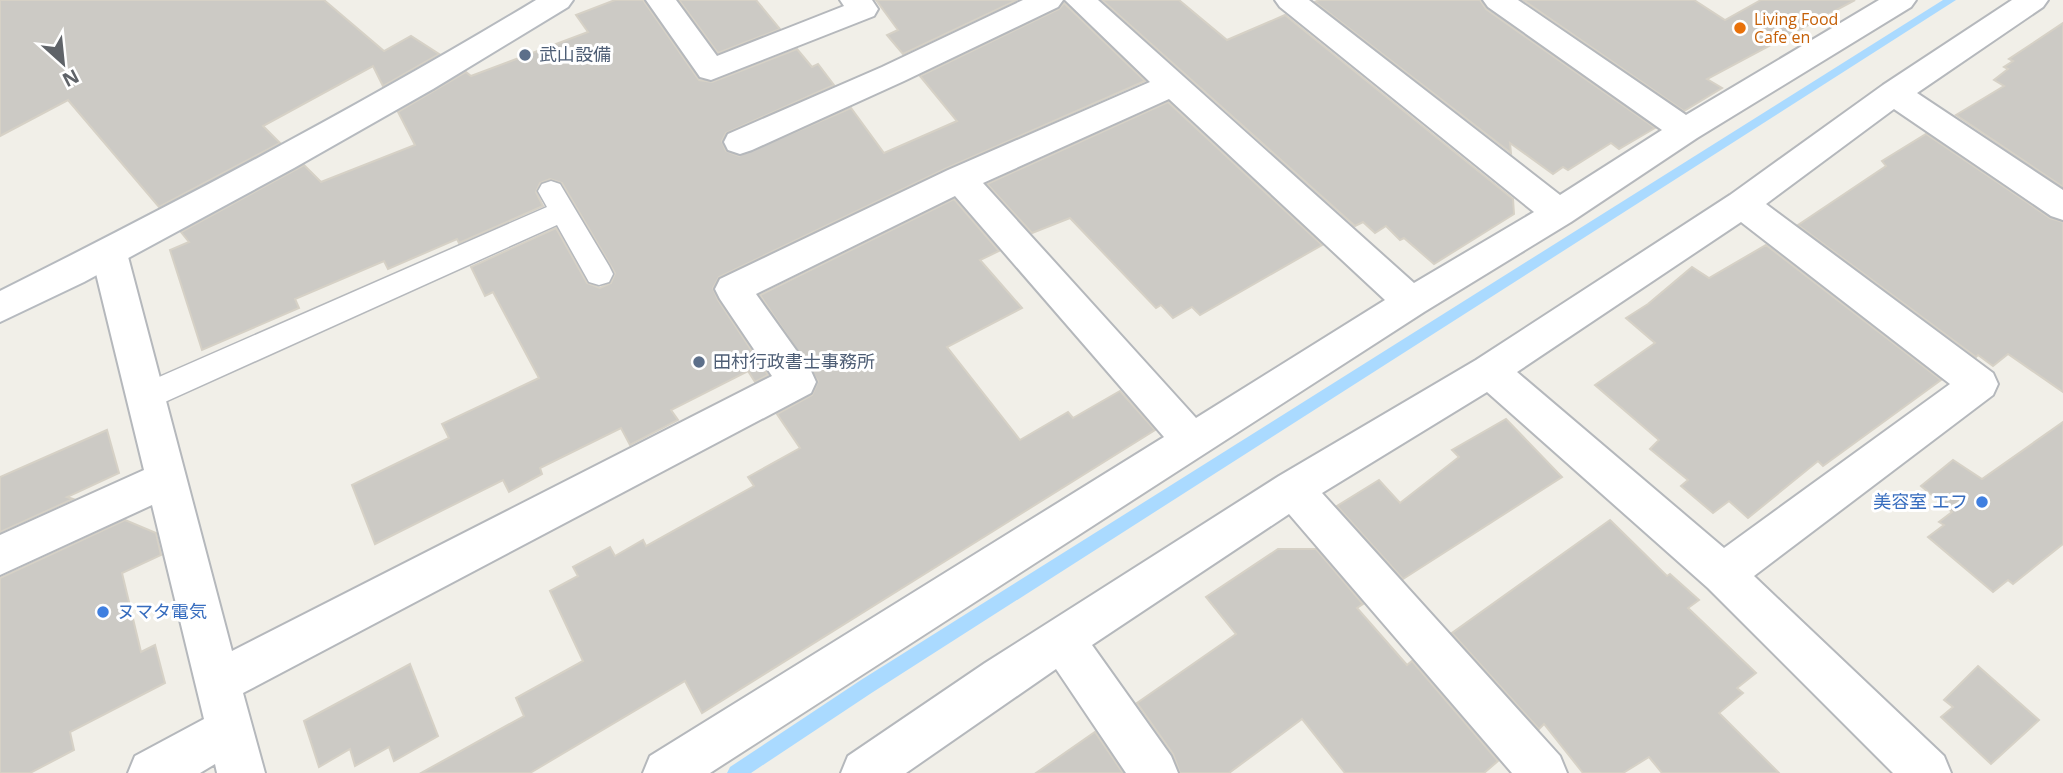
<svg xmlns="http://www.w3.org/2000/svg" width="2063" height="773" viewBox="0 0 2063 773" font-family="'Open Sans','Noto Sans JP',sans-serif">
<rect width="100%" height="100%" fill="#f1efe8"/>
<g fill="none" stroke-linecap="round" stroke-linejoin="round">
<!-- stream -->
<polygon fill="#aadaff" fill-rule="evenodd" points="1943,0 1956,0 873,692 751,773 727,773 730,767 861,680"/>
</g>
<!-- building -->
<g fill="#cccac5" stroke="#d6d1c6" stroke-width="2">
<polygon points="0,0 324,0 384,51 411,36 439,54 383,86 373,66 263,126 280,143 159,207 68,100 0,136"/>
<polygon points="615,0 643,0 699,80 712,82 797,49 812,67 818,64 834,85 726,133 722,141 726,151 739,156 851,108 884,153 957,121 920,76 1059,9 1064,3 1145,81 947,168 719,277 713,288 718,300 768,375 755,382 748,371 671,410 678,420 630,445 621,428 540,468 542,474 509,492 503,480 375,544 352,485 449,438 442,424 539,378 493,292 485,296 471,267 556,228 587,283 600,288 611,283 615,273 562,183 550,179 540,183 536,192 543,206 459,243 457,239 388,269 384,261 295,299 299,308 202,350 170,250 189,242 181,232 304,165 321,182 415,145 398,112 466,72 471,76 588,32 576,15"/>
<polygon points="679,0 756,0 780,29 718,53"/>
<polygon points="876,0 1017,0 903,54 887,35 898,30"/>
<polygon points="1102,0 1179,0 1227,40 1285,15 1513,199 1514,214 1434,264 1404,238 1400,240 1386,226 1375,233 1363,222 1355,226"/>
<polygon points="1319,0 1480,0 1486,9 1655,128 1619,149 1611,143 1568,170 1563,167 1553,174 1510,143 1511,153 1315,2"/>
<polygon points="1523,0 1694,0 1725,20 1761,0 1855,0 1707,79 1722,88 1684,111"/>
<polygon points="2063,23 2063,187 1956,115 2004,86 1994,80 2008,69 2004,67 2013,61 2009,59"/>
<polygon points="1168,102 1322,245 1200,315 1192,307 1173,318 1161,305 1156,308 1070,218 1032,233 987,184"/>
<polygon points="1926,134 2050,218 2063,222 2063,392 2008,354 1993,366 1978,355 1976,357 1798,225 1886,166 1882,161"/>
<polygon points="954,199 999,251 980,260 1022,308 947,347 1020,440 1068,412 1073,418 1120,391 1155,430 702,713 685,681 530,773 421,773 524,716 516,698 583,661 550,591 578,576 573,567 610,547 615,556 643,540 646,546 754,486 748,477 800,448 777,414 812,395 818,381 760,295"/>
<polygon points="1766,245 1941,380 1823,466 1818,461 1748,518 1729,501 1713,513 1681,486 1688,480 1650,449 1659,440 1595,385 1655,343 1626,318 1648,304 1692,267 1709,278"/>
<polygon points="1506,419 1562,477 1403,579 1337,506 1379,480 1400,503 1459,457 1452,450"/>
<polygon points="2063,422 2063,544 2013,584 2008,580 1993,592 1928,537 1944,525 1939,522 1952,512 1921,486 1953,460 1982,479"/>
<polygon points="107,430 119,473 67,497 73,499 0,532 0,477"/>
<polygon points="125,520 156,533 161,555 122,573 141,652 155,645 165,683 70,732 74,750 30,773 0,773 0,578"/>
<polygon points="1610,520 1667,576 1670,574 1699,600 1688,608 1756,673 1737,688 1743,693 1719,713 1779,773 1662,773 1649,757 1623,773 1583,773 1544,724 1539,729 1452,633"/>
<polygon points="1278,549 1316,549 1363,604 1357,608 1407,665 1412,661 1498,761 1484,773 1345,773 1302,719 1229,773 1180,773 1173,754 1137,703 1236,634 1206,597"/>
<polygon points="410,664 438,736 394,761 389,747 355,766 350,749 319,767 304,721"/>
<polygon points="1978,666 2039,720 1991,764 1941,717 1953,707 1944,700"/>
<polygon points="1095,732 1123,773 1036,773"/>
</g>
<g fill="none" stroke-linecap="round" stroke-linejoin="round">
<!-- lane casing -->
<g stroke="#b5b8bc" stroke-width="3">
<polygon id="lane" points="551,181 560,184 609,266 613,274 609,282 599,285 589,282 557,225 156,406 145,409 134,406 130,397 134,388 547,207 538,191 542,184"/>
</g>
<!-- street casing -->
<g stroke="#b5b8bc" stroke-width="4">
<g id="street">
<polygon points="646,0 676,0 717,56 844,6 840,0 872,0 878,9 874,16 711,80 700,77"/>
<polygon points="1023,0 1063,0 1058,7 904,81 752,150 740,154 728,150 724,142 728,134 882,67"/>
<path d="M1065,0H1098L1414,283L1534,212L1280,7L1275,0H1309L1560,195L1662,130L1488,7L1483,0H1518L1686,115L1879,0H1916L1911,7L1697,138L1571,222L1424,312L710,773H643L650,756L1164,437L955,196L756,294L811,371L816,382L811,393L243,693L265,773H217L215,764L200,773H128L135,756L204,719L152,505L0,575V535L144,470L91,253L96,243L109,239L122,243L127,253L232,651L772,376L720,299L715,289L720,279L948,170L1150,82ZM1169,99L1385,300L1196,418L983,183Z"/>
<path d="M2012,0H2048L2043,7L1917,93L2063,190V220L2051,216L1894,109L1766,204L1993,373L1998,384L1993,395L1754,576L1944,756L1951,773H1893L1708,588L1487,392L1322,493L1560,756L1567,773H1512L1289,514L1092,645L1171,756L1178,773H1126L1056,669L906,773H841L848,756L985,663L1279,476L1476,360L1730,195L1883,85ZM1741,222L1950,384L1724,548L1517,372Z"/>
</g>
</g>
<!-- secondary casing -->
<g stroke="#b6babf" stroke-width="4">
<path id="secondary" d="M536,0H573L568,7L433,89L294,168L84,282L0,322V291C182,200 362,105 536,0Z"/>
</g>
<!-- lane -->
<use href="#lane" fill="#fff" fill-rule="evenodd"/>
<!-- street -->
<use href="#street" fill="#fff" fill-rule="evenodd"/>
<!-- secondary -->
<use href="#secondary" fill="#fff" fill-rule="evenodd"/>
</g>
<!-- markers -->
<circle fill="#e8710a" stroke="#fff" stroke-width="2.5" cx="1740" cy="28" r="7"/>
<g fill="#5c6f8a" stroke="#fff" stroke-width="2.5">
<circle cx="525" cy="55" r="7"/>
<circle cx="699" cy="362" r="7"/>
</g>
<g fill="#3f7fe0" stroke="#fff" stroke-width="2.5">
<circle cx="1982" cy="502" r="7"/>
<circle cx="103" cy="612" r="7"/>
</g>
<g text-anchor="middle" stroke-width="6" stroke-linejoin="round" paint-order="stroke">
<!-- far-food labels -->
<g font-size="16" fill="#c56008" stroke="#fff" text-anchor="start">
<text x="1754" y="25">Living Food<tspan x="1754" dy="18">Cafe en</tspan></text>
</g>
<!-- service labels -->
<g font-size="18" fill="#4e5e75" stroke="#fff" text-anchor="start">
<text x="539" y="61">武山設備</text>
<text x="713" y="368">田村行政書士事務所</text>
</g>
<!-- shop labels -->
<g font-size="18" fill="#366cbe" stroke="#fff" text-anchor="end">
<text x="1968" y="508">美容室 エフ</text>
<text x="117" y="618" text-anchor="start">ヌマタ電気</text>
</g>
</g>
<!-- north arrow -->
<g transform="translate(63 63) rotate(153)" stroke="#ffffff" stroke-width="5" paint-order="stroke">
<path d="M0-5L12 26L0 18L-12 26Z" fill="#5f6368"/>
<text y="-10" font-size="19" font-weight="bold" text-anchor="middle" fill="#5f6368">N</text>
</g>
</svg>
